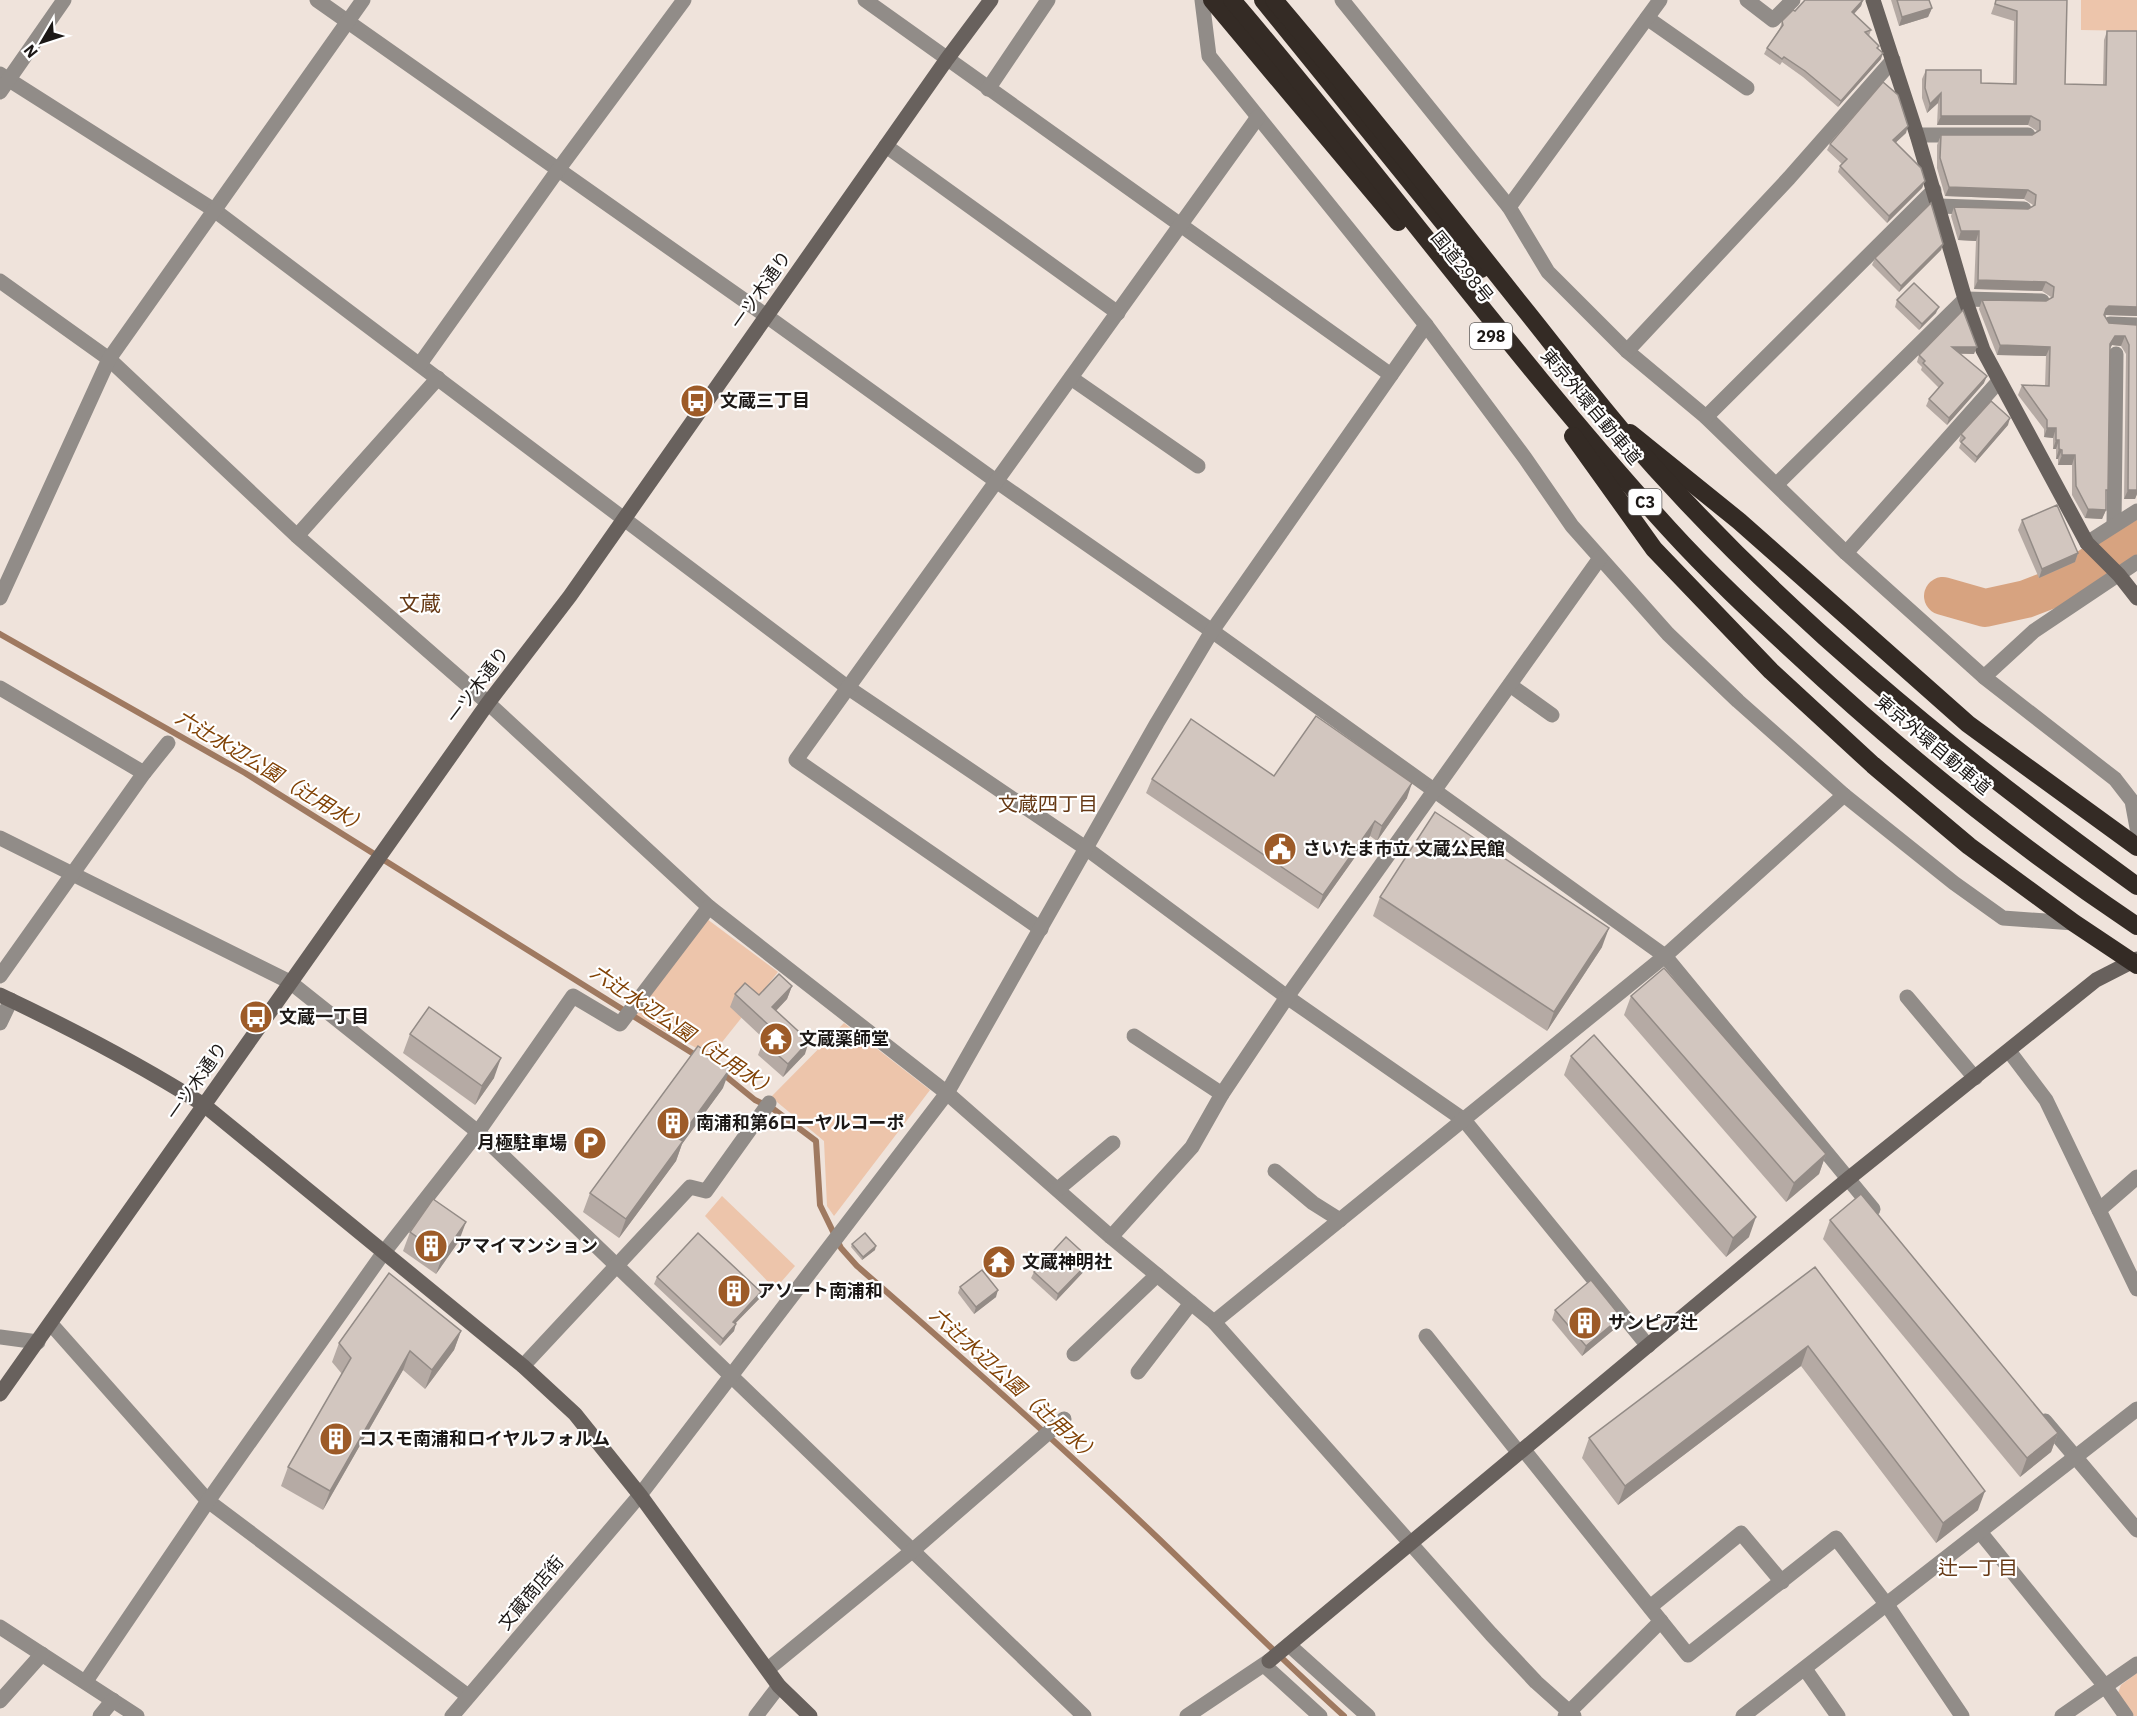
<svg xmlns="http://www.w3.org/2000/svg" width="2137" height="1716" viewBox="0 0 2137 1716" font-family="'IBM Plex Sans','Noto Sans JP',sans-serif">
<rect width="100%" height="100%" fill="#efe3db"/>
<!-- green -->
<g fill="#edc5ab">
<polygon points="2081,0 2137,0 2137,31 2081,30"/>
<polygon points="707,919 778,972 711,1056 630,1012"/>
<polygon points="844,1023 930,1090 834,1216 827,1206 824,1141 771,1097"/>
<polygon points="722,1196 795,1266 775,1289 705,1216"/>
<polygon points="2137,1673 2137,1716 2134,1716 2118,1693 2121,1685"/>
</g>
<g fill="none" stroke-linecap="round" stroke-linejoin="round">
<!-- stream -->
<g stroke="#9f7960" stroke-width="6">
<polyline points="0,634 245,773 697,1056"/>
<path d="M723,1074L755,1100L772,1108L816,1141L820,1205L841,1248L857,1266C959,1355 1062,1446 1160,1540C1221,1599 1281,1659 1344,1716"/>
</g>
<!-- river -->
<polyline stroke="#d7a380" stroke-width="38" points="1943,596 1985,608 2026,599 2052,589 2077,575 2137,534"/>
<!-- street -->
<g stroke="#918c88" stroke-width="15">
<polyline points="317,0 758,310 996,481 1212,631 1665,956 1873,1209"/>
<polyline points="865,0 1391,375"/>
<polyline points="1202,0 1209,56 1426,325 1525,458 1572,526 1668,634 1738,701 1844,795 1954,883 2003,918 2074,923"/>
<polyline points="1342,0 1509,207 1548,272 1627,351 1706,417 1846,553 1984,677 2115,779 2132,801 2137,828"/>
<polyline points="1747,0 1773,20 1793,0"/>
<polyline points="1647,18 1747,88"/>
<polyline points="0,74 214,210 847,687 1087,849 1287,997 1464,1120 1648,1346"/>
<polyline points="988,89 1048,0"/>
<polyline points="0,92 64,0"/>
<polyline points="1917,135 2028,135"/>
<polyline points="886,146 1118,313"/>
<polyline points="1939,206 2024,209"/>
<polyline points="1509,207 1660,0"/>
<polyline points="0,281 109,359 297,536 488,703 709,907 947,1093 1111,1237 1214,1322 1491,1634 1536,1682 1574,1716"/>
<polyline points="2110,324 2137,325"/>
<polyline points="1627,351 1789,178 1893,60"/>
<polyline points="420,364 558,170 684,0"/>
<polyline points="1071,378 1198,466"/>
<polyline points="1706,417 1934,190"/>
<polyline points="1777,484 1965,299 2042,301"/>
<polyline points="2114,525 2116,354"/>
<polyline points="297,536 438,378"/>
<polyline points="2087,543 2137,511"/>
<polyline points="1846,553 1999,381"/>
<polyline points="0,598 109,359 363,0"/>
<polyline points="1984,677 2034,631 2137,562"/>
<polyline points="1510,685 1552,715"/>
<polyline points="0,688 144,773"/>
<polyline points="0,838 290,982 478,1132 1084,1716"/>
<polyline points="1041,929 796,760 1258,117"/>
<polyline points="0,976 144,773 168,743"/>
<polyline points="1907,997 1975,1078"/>
<polyline points="0,1023 11,1000"/>
<polyline points="1134,1036 1222,1094"/>
<polyline points="2009,1051 2046,1100 2137,1289"/>
<polyline points="1275,1171 1313,1203 1340,1220"/>
<polyline points="1058,1189 1113,1143"/>
<polyline points="2099,1210 2137,1177"/>
<polyline points="1111,1237 1192,1147 1222,1094 1287,997 1600,558"/>
<polyline points="1214,1322 1665,956 1844,795"/>
<polyline points="51,1324 208,1501 468,1696"/>
<polyline points="1426,1336 1519,1453"/>
<polyline points="0,1337 38,1342"/>
<polyline points="1074,1354 1157,1275"/>
<polyline points="523,1366 690,1187 706,1191 769,1103"/>
<polyline points="1138,1372 1191,1303"/>
<polyline points="2045,1421 2137,1530"/>
<polyline points="1523,1449 1688,1655 1836,1538 1887,1605 1962,1716"/>
<polyline points="1980,1532 2105,1686 2126,1716"/>
<polyline points="1650,1607 1741,1533 1782,1582"/>
<polyline points="0,1627 137,1716"/>
<polyline points="1289,1645 1368,1716"/>
<polyline points="1264,1665 1320,1716"/>
<polyline points="768,1669 912,1551 1064,1419"/>
<polyline points="1805,1669 1838,1716"/>
<polyline points="86,1681 208,1501 384,1252 478,1132 573,996 620,1024 709,907"/>
<polyline points="0,1701 42,1654"/>
<polyline points="100,1716 113,1700"/>
<polyline points="452,1716 640,1495 947,1093 1157,723 1212,631 1426,325"/>
<polyline points="756,1716 779,1686"/>
<polyline points="1187,1716 1269,1661"/>
<polyline points="1565,1716 1661,1621"/>
<polyline points="1743,1716 2137,1409"/>
<polyline points="2062,1716 2137,1664"/>
</g>
<!-- secondary -->
<g stroke="#68615d" stroke-width="15">
<polyline points="1873,0 1917,135 1965,299 1983,350 2087,543 2119,575 2137,598"/>
<path d="M0,995C70,1028 139,1064 204,1105L523,1366L575,1414L640,1495L779,1686L810,1716"/>
<polyline points="0,1394 488,703 570,596 947,59 991,0"/>
<polyline points="1269,1661 1848,1179 2096,980 2137,959"/>
</g>
<!-- highway -->
<g stroke="#342b25" stroke-width="18">
<polyline points="1212,0 1398,222"/>
<path d="M1232,0C1381,174 1515,360 1669,529C1709,573 1752,613 1795,653C1901,752 2016,845 2137,926"/>
<polyline points="1263,0 1481,269"/>
<polyline points="1630,433 1739,521 1968,724 2137,847"/>
<polyline points="1573,436 1654,549 1771,671 1873,765 1969,846 2074,923 2137,965"/>
</g>
<!-- highway-bridge -->
<path stroke="#342b25" stroke-width="18" d="M1274,0C1358,99 1438,200 1518,301C1553,344 1587,390 1623,432C1773,606 1951,752 2137,886"/>
</g>
<!-- wall -->
<g fill="#b5aaa4">
<polygon points="1863,0 1861,6 1854,14 1871,30 1869,36 1878,48 1881,59 1838,107 1803,77 1782,62 1780,65 1764,54 1767,48 1780,28 1782,21 1795,11"/>
<polygon points="1891,0 1929,0 1932,8 1928,17 1899,26"/>
<polygon points="1996,0 2067,0 2065,84 2103,85 2104,40 2107,31 2137,31 2137,316 2106,315 2105,316 2109,323 2137,325 2137,494 2135,499 2124,499 2126,354 2121,346 2112,345 2110,349 2106,510 2102,519 2085,518 2072,495 2072,465 2058,465 2058,459 2056,459 2056,449 2053,449 2053,438 2044,437 2044,429 2018,395 2022,385 2045,386 2046,356 1997,355 1979,309 1982,300 2046,301 2051,299 2051,297 2042,291 1974,289 1976,241 1958,240 1951,216 1954,207 2028,209 2033,207 2033,205 2024,199 1945,196 1937,168 1937,145 1941,135 2032,135 2037,132 2037,131 2028,125 1937,125 1938,103 1927,113 1922,98 1922,79 1926,70 1981,83 2013,84 2014,21 1991,14"/>
<polygon points="1906,133 1896,142 1925,181 1922,188 1887,223 1838,172 1840,166 1842,164 1827,150 1830,144"/>
<polygon points="1943,244 1941,250 1899,292 1872,265 1875,258"/>
<polygon points="1897,300 1936,313 1919,330 1895,307"/>
<polygon points="1963,310 1974,354 1960,354 1984,383 1947,425 1926,406 1929,399 1939,388 1921,370 1922,367 1917,362 1919,355"/>
<polygon points="2008,425 1975,463 1959,448 1961,443 1959,441 1961,434"/>
<polygon points="2022,520 2078,553 2075,562 2039,578 2018,530"/>
<polygon points="1274,776 1407,798 1377,841 1370,836 1318,909 1146,793 1152,779"/>
<polygon points="1380,897 1602,947 1547,1031 1373,916"/>
<polygon points="792,986 787,999 776,1011 805,1054 783,1077 758,1055 763,1042 765,1040 730,1007 735,994 759,995"/>
<polygon points="1631,996 1826,1154 1819,1174 1786,1202 1624,1015"/>
<polygon points="410,1034 494,1078 475,1105 403,1053"/>
<polygon points="1571,1056 1749,1237 1726,1257 1564,1075"/>
<polygon points="723,1088 682,1144 676,1161 619,1238 583,1212 590,1193"/>
<polygon points="1830,1220 2058,1433 2051,1452 2020,1477 1823,1239"/>
<polygon points="410,1232 459,1241 436,1274 403,1251"/>
<polygon points="852,1244 875,1250 862,1260 851,1247"/>
<polygon points="1088,1267 1056,1301 1031,1278 1034,1272"/>
<polygon points="1815,1267 1978,1510 1936,1543 1801,1366 1618,1505 1582,1458 1589,1438"/>
<polygon points="657,1277 761,1292 759,1299 735,1323 734,1331 720,1346 654,1284"/>
<polygon points="960,1287 996,1297 974,1314 958,1293"/>
<polygon points="1555,1310 1621,1317 1617,1327 1582,1356 1552,1320"/>
<polygon points="461,1331 454,1350 425,1389 403,1370 323,1510 281,1486 288,1467 342,1374 332,1362 339,1343"/>
</g>
<!-- shaded-wall -->
<g fill="#938b86">
<polygon points="1863,0 1861,6 1850,18 1852,12"/>
<polygon points="1932,8 1928,17 1899,26 1902,17"/>
<polygon points="1883,53 1881,59 1838,107 1841,101"/>
<polygon points="1941,93 1938,103 1927,113 1930,104"/>
<polygon points="1941,116 2031,116 2028,125 1937,125"/>
<polygon points="1908,126 1906,133 1891,147 1893,140"/>
<polygon points="1925,181 1922,188 1887,223 1889,216"/>
<polygon points="1949,187 2028,190 2024,199 1945,196"/>
<polygon points="1961,231 1979,231 1976,241 1958,240"/>
<polygon points="1943,244 1941,250 1899,292 1901,286"/>
<polygon points="1978,280 2046,282 2042,291 1974,289"/>
<polygon points="2109,306 2137,307 2137,316 2106,315 2102,318 2106,309"/>
<polygon points="1939,307 1936,313 1919,330 1922,324"/>
<polygon points="2115,336 2125,336 2121,346 2112,345 2106,354 2110,344"/>
<polygon points="2000,345 2050,347 2046,356 1997,355"/>
<polygon points="1952,347 1977,347 1974,354 1950,353"/>
<polygon points="1987,376 1984,383 1947,425 1949,418"/>
<polygon points="2010,418 2008,425 1975,463 1977,457"/>
<polygon points="2047,428 2056,428 2053,438 2044,437"/>
<polygon points="2056,440 2059,440 2056,449 2053,449"/>
<polygon points="2059,449 2062,450 2058,459 2056,459"/>
<polygon points="2062,455 2075,455 2072,465 2058,465"/>
<polygon points="2128,490 2137,490 2137,494 2135,499 2124,499"/>
<polygon points="2088,509 2106,510 2102,519 2085,518"/>
<polygon points="2078,553 2075,562 2039,578 2042,569"/>
<polygon points="1412,783 1407,798 1377,841 1382,826"/>
<polygon points="1375,821 1370,836 1318,909 1323,895"/>
<polygon points="1609,928 1602,947 1547,1031 1554,1012"/>
<polygon points="792,986 787,999 767,1020 772,1007"/>
<polygon points="809,1041 805,1054 783,1077 788,1064"/>
<polygon points="501,1058 494,1078 475,1105 482,1086"/>
<polygon points="730,1069 723,1088 682,1144 676,1161 619,1238 626,1219 679,1139"/>
<polygon points="1826,1154 1819,1174 1786,1202 1794,1183"/>
<polygon points="1756,1217 1749,1237 1726,1257 1733,1238"/>
<polygon points="466,1222 459,1241 436,1274 443,1255"/>
<polygon points="876,1246 875,1250 862,1260 863,1257"/>
<polygon points="1091,1260 1088,1267 1056,1301 1058,1294"/>
<polygon points="998,1290 996,1297 974,1314 976,1307"/>
<polygon points="761,1292 759,1299 731,1328 733,1322"/>
<polygon points="1621,1317 1617,1327 1582,1356 1586,1346"/>
<polygon points="736,1324 734,1331 720,1346 723,1339"/>
<polygon points="461,1331 454,1350 425,1389 432,1370"/>
<polygon points="1808,1346 1801,1366 1618,1505 1625,1486"/>
<polygon points="410,1351 403,1370 323,1510 330,1491"/>
<polygon points="2058,1433 2051,1452 2020,1477 2027,1458"/>
<polygon points="1985,1491 1978,1510 1936,1543 1943,1523"/>
</g>
<!-- building -->
<g fill="#d2c6bf" stroke="#938b86" stroke-width="1.5">
<polygon points="1805,0 1863,0 1852,12 1871,30 1865,32 1879,46 1877,48 1883,53 1841,101 1805,71 1784,57 1782,59 1767,48 1783,25 1782,21 1793,10 1795,11"/>
<polygon points="1897,0 1929,0 1932,8 1902,17"/>
<polygon points="1996,0 2067,0 2065,84 2106,85 2107,31 2137,31 2137,307 2109,306 2106,309 2104,315 2109,323 2137,325 2137,490 2128,490 2129,345 2125,336 2115,336 2110,344 2108,490 2106,490 2106,510 2088,509 2076,486 2075,455 2062,455 2062,450 2059,449 2059,440 2056,440 2056,428 2047,428 2047,420 2022,385 2049,386 2050,347 2000,345 1982,300 2046,301 2053,297 2054,287 2046,282 1978,280 1979,231 1961,231 1954,207 2028,209 2035,205 2036,195 2028,190 1949,187 1940,158 1941,135 2032,135 2040,130 2040,121 2031,116 1941,116 1941,93 1930,104 1925,88 1926,70 1981,70 1981,83 2016,84 2017,11 1995,4"/>
<polygon points="1883,82 1898,95 1908,126 1893,140 1921,168 1925,181 1889,216 1840,166 1847,159 1830,144"/>
<polygon points="1931,203 1943,244 1901,286 1875,258"/>
<polygon points="1914,283 1939,307 1922,324 1897,300"/>
<polygon points="1963,310 1977,347 1952,347 1987,376 1949,418 1929,399 1943,383 1923,363 1925,361 1919,355"/>
<polygon points="1991,401 2010,418 1977,457 1961,442 1965,438 1961,434"/>
<polygon points="2057,505 2078,553 2042,569 2022,520"/>
<polygon points="1316,716 1412,783 1382,826 1375,821 1323,895 1152,779 1191,719 1274,776"/>
<polygon points="1435,812 1609,928 1554,1012 1380,897"/>
<polygon points="1664,968 1826,1154 1794,1183 1631,996"/>
<polygon points="779,974 792,986 772,1007 809,1041 788,1064 763,1042 774,1030 735,994 745,983 759,995"/>
<polygon points="429,1007 501,1058 482,1086 410,1034"/>
<polygon points="1594,1035 1756,1217 1733,1238 1571,1056"/>
<polygon points="698,1046 730,1069 679,1139 683,1141 626,1219 590,1193"/>
<polygon points="1861,1194 2058,1433 2027,1458 1830,1220"/>
<polygon points="433,1199 466,1222 443,1255 410,1232"/>
<polygon points="698,1233 761,1292 733,1322 736,1324 723,1339 657,1277"/>
<polygon points="865,1233 876,1246 863,1257 852,1244"/>
<polygon points="1066,1237 1091,1260 1058,1294 1034,1272"/>
<polygon points="1815,1267 1985,1491 1943,1523 1808,1346 1625,1486 1589,1438"/>
<polygon points="982,1270 998,1290 976,1307 960,1287"/>
<polygon points="389,1273 461,1331 432,1370 410,1351 330,1491 288,1467 351,1358 339,1343"/>
<polygon points="1591,1280 1621,1317 1586,1346 1555,1310"/>
</g>
<!-- icons -->
<defs>
<g id="bus-disc" transform="scale(1.725)"><circle r="9.5" fill="#9d5b28" stroke="#fff"/><path d="M-5-6H5V4H4V6H2V4H-2V6H-4V4H-5ZM-3.5-4V0h7V-4ZM-3.5 1.2v1.5H-2V1.2ZM2 1.2v1.5H3.5V1.2Z" fill="#fff"/></g>
<g id="civic-disc" transform="scale(1.725)"><circle r="9.5" fill="#9d5b28" stroke="#fff"/><path d="M-.6-6.5H3V-4.5H.6V-3L4-1V1h2V6H-6V1h2V-1L-.6-3ZM-1.2 2.5V6h2.4V2.5Z" fill="#fff"/></g>
<g id="temple-disc" transform="scale(1.725)"><circle r="9.5" fill="#9d5b28" stroke="#fff"/><path d="M0-6L5-2H3V0L6.5 2.5H4V6H1.5V3h-3V6H-4V2.5H-6.5L-3 0V-2H-5Z" fill="#fff"/></g>
<g id="building-disc" transform="scale(1.725)"><circle r="9.5" fill="#9d5b28" stroke="#fff"/><path d="M-4-6H4V6H1V3H-1V6H-4ZM-2.5-4.3h1.7v1.8h-1.7ZM.8-4.3h1.7v1.8H.8ZM-2.5-1h1.7V.8h-1.7ZM.8-1h1.7V.8H.8Z" fill="#fff"/></g>
<g id="parking-disc" transform="scale(1.725)"><circle r="9.5" fill="#9d5b28" stroke="#fff"/><path d="M-3.5-5.5H1a3.5 3.5 0 0 1 0 7H-1V5.5H-3.5ZM-1-3.4V-.6H.8a1.4 1.4 0 0 0 0-2.8Z" fill="#fff"/></g>
</defs>
<g fill-rule="evenodd">
<use href="#bus-disc" x="697" y="401"/>
<use href="#civic-disc" x="1280" y="849"/>
<use href="#bus-disc" x="256" y="1017"/>
<use href="#temple-disc" x="776" y="1039"/>
<use href="#building-disc" x="673" y="1123"/>
<use href="#parking-disc" x="590" y="1143"/>
<use href="#building-disc" x="431" y="1246"/>
<use href="#temple-disc" x="999" y="1262"/>
<use href="#building-disc" x="734" y="1291"/>
<use href="#building-disc" x="1585" y="1323"/>
<use href="#building-disc" x="336" y="1439"/>
</g>
<g text-anchor="middle" stroke-width="4.5" stroke-linejoin="round" paint-order="stroke">
<!-- shield labels -->
<g fill="#fff" stroke="#605d5c" stroke-width="1.5">
<rect x="1470" y="323" width="42" height="26" rx="4.5"/>
<rect x="1628.5" y="489" width="33" height="26" rx="4.5"/>
</g>
<g font-size="16" font-weight="bold" fill="#1c1816">
<text x="1491" y="342">298</text>
<text x="1645" y="508">C3</text>
</g>
<!-- street labels -->
<g font-size="18" fill="#1c1816" stroke="#fff">
<text transform="translate(1462 267) rotate(51)" y="6">国道298号</text>
<text transform="translate(761 290) rotate(-55)" y="6">一ツ木通り</text>
<text transform="translate(1591 407) rotate(50)" y="6">東京外環自動車道</text>
<text transform="translate(478 685) rotate(-53)" y="6">一ツ木通り</text>
<text transform="translate(1933 745) rotate(40)" y="6">東京外環自動車道</text>
<text transform="translate(197 1081) rotate(-55)" y="6">一ツ木通り</text>
<text transform="translate(531 1593) rotate(-50)" y="6">文蔵商店街</text>
</g>
<!-- poi labels -->
<g font-size="18" font-weight="bold" fill="#1c1816" stroke="#fff" text-anchor="start">
<text x="720" y="407">文蔵三丁目</text>
<text x="1303" y="855">さいたま市立 文蔵公民館</text>
<text x="279" y="1023">文蔵一丁目</text>
<text x="799" y="1045">文蔵薬師堂</text>
<text x="696" y="1129">南浦和第6ローヤルコーポ</text>
<text x="567" y="1149" text-anchor="end">月極駐車場</text>
<text x="454" y="1252">アマイマンション</text>
<text x="1022" y="1268">文蔵神明社</text>
<text x="757" y="1297">アソート南浦和</text>
<text x="1608" y="1329">サンピア辻</text>
<text x="359" y="1445">コスモ南浦和ロイヤルフォルム</text>
</g>
<!-- water labels -->
<g font-size="20" font-style="italic" fill="#814206" stroke="#fff">
<text transform="translate(272 772) rotate(31)" y="7">六辻水辺公園（辻用水）</text>
<text transform="translate(684 1031) rotate(34)" y="7">六辻水辺公園（辻用水）</text>
<text transform="translate(1015 1385) rotate(42)" y="7">六辻水辺公園（辻用水）</text>
</g>
<!-- neighbourhood labels -->
<g font-size="20" fill="#663915" stroke="#fff">
<text x="1048" y="811">文蔵四丁目</text>
<text x="1978" y="1575">辻一丁目</text>
</g>
<!-- quarter labels -->
<g font-size="21" fill="#663915" stroke="#fff">
<text x="420" y="611">文蔵</text>
</g>
</g>
<!-- north arrow -->
<g transform="translate(42 42) rotate(231)" stroke="#ffffff" stroke-width="4.5" paint-order="stroke">
<path d="M0-4.5L10 22L0 15L-10 22Z" fill="#1c1816"/>
<text y="-9" font-size="16" font-weight="bold" text-anchor="middle" fill="#1c1816">N</text>
</g>
</svg>
